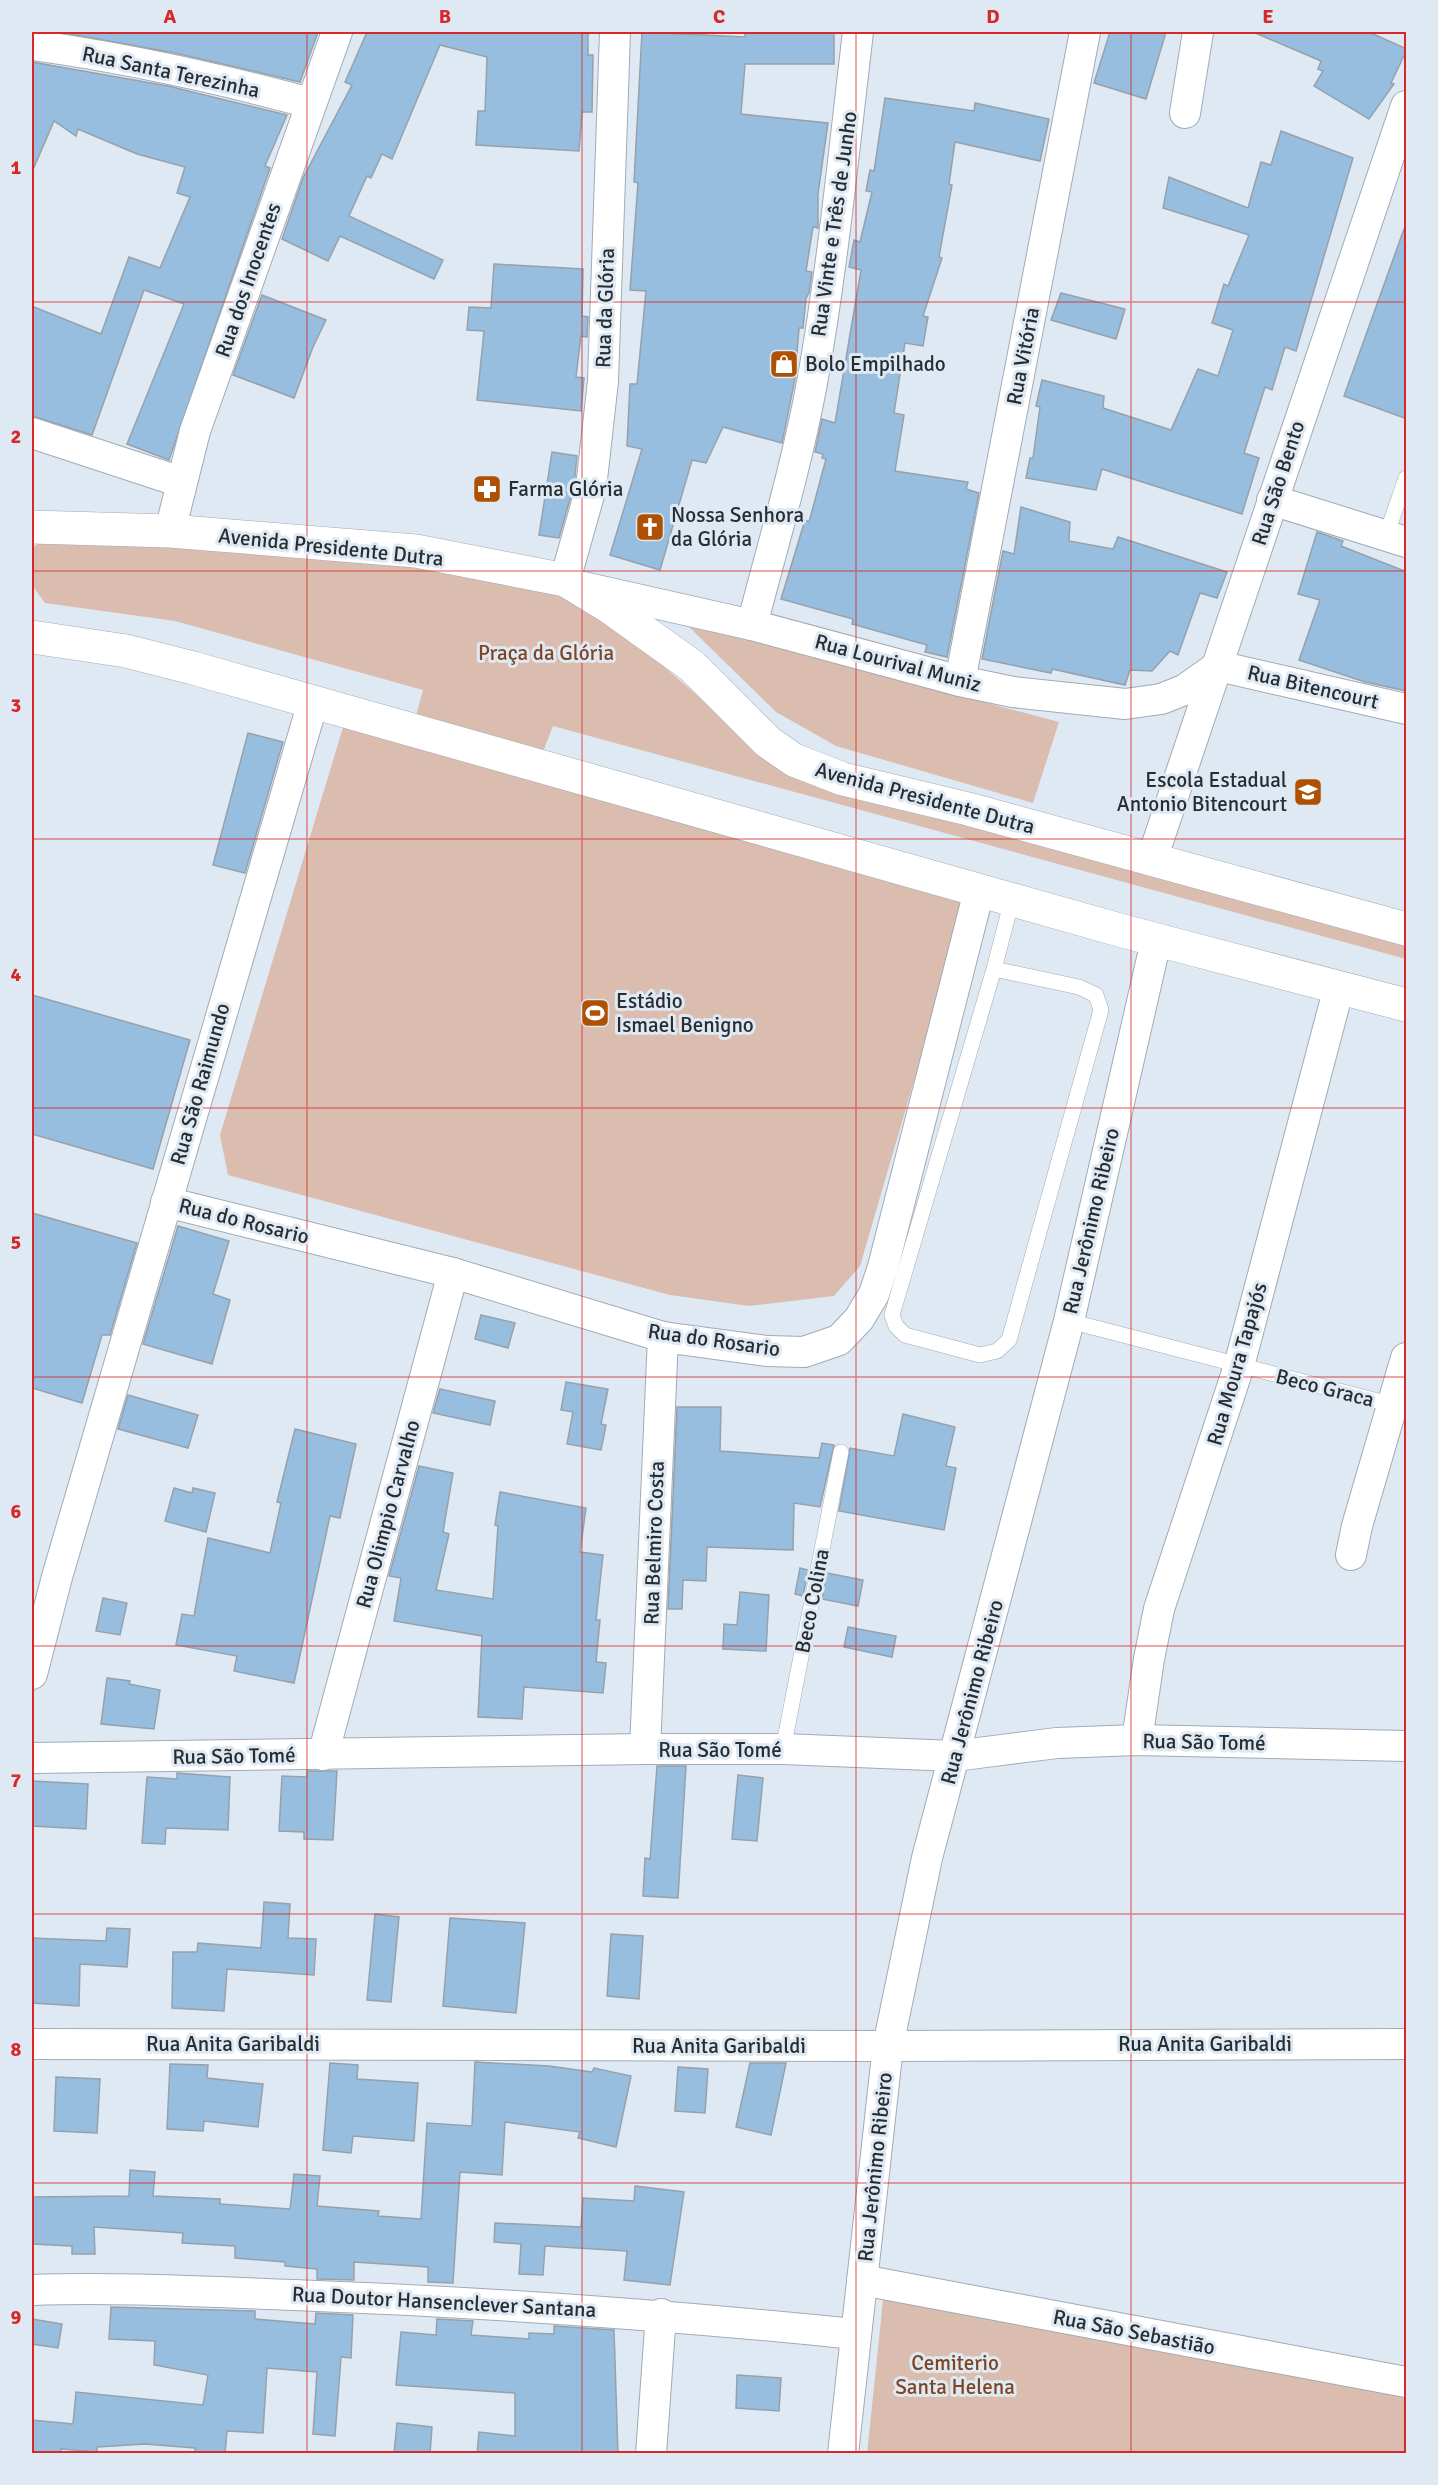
<svg xmlns="http://www.w3.org/2000/svg" width="1438" height="2485" viewBox="0 0 1438 2485" font-family="Signika,sans-serif">
<rect width="100%" height="100%" fill="#dee9f4"/>
<!-- green -->
<g fill="#dabdae">
<polygon points="53,533 266,545 574,588 770,759 1406,935 1406,959 553,726 543,752 416,716 423,690 175,621 45,603 32,585 32,548"/>
<polygon points="685,623 1059,722 1033,803 836,746 776,712"/>
<polygon points="347,714 969,892 860,1266 834,1296 749,1306 670,1295 228,1175 220,1135"/>
<polygon points="885,2281 1406,2379 1406,2453 867,2454"/>
</g>
<!-- building -->
<g fill="#97bddf" stroke="#96a1ab" stroke-width="1.5">
<polygon points="59,32 318,32 300,82 175,53"/>
<polygon points="367,32 588,32 588,55 593,55 592,112 582,112 579,151 476,145 478,111 485,111 487,57 440,45 392,159 382,154 371,178 367,176 349,216 443,260 434,279 340,236 328,261 282,239 303,178 352,85 345,82"/>
<polygon points="642,32 745,37 745,32 834,32 834,64 745,64 741,114 828,123 818,194 818,228 813,227 806,271 812,272 809,293 806,298 803,328 799,328 795,379 782,443 723,427 706,463 692,460 660,570 610,555 642,449 627,446 630,384 637,384 646,291 630,290 638,183 634,182"/>
<polygon points="1110,32 1166,32 1146,99 1094,83"/>
<polygon points="1253,32 1369,32 1407,49 1391,83 1394,84 1369,119 1314,86 1323,71 1318,69 1321,61"/>
<polygon points="32,62 168,86 287,115 265,166 270,168 169,460 127,444 184,304 144,290 92,435 32,416 32,306 101,334 129,257 160,268 190,197 177,193 185,167 137,154 78,129 76,136 54,121 32,172"/>
<polygon points="885,98 974,111 975,103 1049,119 1040,161 955,142 949,184 952,185 939,257 942,258 923,316 928,317 923,346 905,343 894,413 904,415 895,471 968,482 966,489 979,493 947,657 925,652 927,645 852,624 853,619 781,599 805,520 809,522 826,459 822,458 823,454 815,452 822,419 835,423 861,270 849,267 854,240 860,242 872,192 866,191 870,170 874,171"/>
<polygon points="1281,131 1353,158 1296,351 1285,347 1272,390 1265,387 1244,453 1259,458 1242,514 1102,469 1096,490 1026,478 1030,458 1033,458 1040,407 1036,406 1042,380 1104,396 1103,408 1171,430 1198,369 1218,376 1233,330 1212,323 1224,284 1228,286 1249,235 1163,208 1169,177 1248,208 1261,162 1271,165"/>
<polygon points="1404,229 1407,229 1407,419 1344,396"/>
<polygon points="494,264 583,269 582,316 588,317 587,337 581,336 576,377 584,378 581,411 477,400 484,331 467,330 469,307 491,308"/>
<polygon points="1061,293 1125,309 1116,339 1051,320"/>
<polygon points="262,295 326,320 313,347 294,398 233,375"/>
<polygon points="552,452 577,456 574,485 559,538 539,535"/>
<polygon points="1021,507 1070,522 1069,541 1113,549 1118,537 1227,572 1217,598 1200,593 1178,655 1170,651 1152,671 1130,670 1125,685 1052,669 1051,673 982,659 1003,551 1014,554"/>
<polygon points="1317,532 1343,541 1341,546 1407,572 1407,691 1365,682 1299,660 1320,600 1298,594"/>
<polygon points="248,733 283,742 245,873 213,865"/>
<polygon points="32,995 190,1040 153,1169 32,1134"/>
<polygon points="32,1213 137,1243 110,1335 102,1335 82,1403 32,1388"/>
<polygon points="178,1226 229,1241 213,1294 230,1300 212,1364 143,1344"/>
<polygon points="481,1315 515,1323 508,1348 475,1339"/>
<polygon points="566,1382 608,1389 601,1424 606,1425 601,1450 567,1444 573,1412 561,1410"/>
<polygon points="440,1389 495,1401 490,1425 433,1413"/>
<polygon points="128,1395 198,1415 188,1448 118,1429"/>
<polygon points="677,1407 721,1407 720,1451 819,1458 822,1443 834,1445 820,1507 794,1503 793,1550 707,1547 706,1581 683,1580 682,1609 668,1609"/>
<polygon points="903,1414 955,1427 946,1466 956,1468 944,1530 839,1511 850,1448 894,1456"/>
<polygon points="295,1429 356,1444 340,1518 330,1516 294,1683 234,1671 237,1656 176,1645 182,1614 194,1616 208,1538 270,1553 281,1503 277,1502"/>
<polygon points="419,1466 453,1473 443,1532 449,1534 436,1590 493,1599 498,1526 495,1525 500,1492 586,1508 580,1552 603,1555 596,1620 600,1620 596,1662 606,1663 603,1693 524,1687 522,1719 478,1717 482,1636 394,1621 401,1578 389,1576"/>
<polygon points="174,1488 192,1493 193,1488 215,1493 206,1532 165,1521"/>
<polygon points="800,1568 808,1570 803,1596 795,1594"/>
<polygon points="827,1573 863,1580 858,1606 822,1599"/>
<polygon points="740,1592 769,1595 766,1651 723,1649 724,1624 737,1625"/>
<polygon points="103,1598 127,1603 120,1635 96,1631"/>
<polygon points="848,1627 896,1636 892,1657 844,1647"/>
<polygon points="107,1678 130,1681 129,1684 160,1690 154,1729 101,1724"/>
<polygon points="657,1766 686,1766 678,1898 643,1896 645,1858 650,1859"/>
<polygon points="307,1771 337,1771 333,1840 304,1839 304,1832 279,1831 282,1776 307,1777"/>
<polygon points="177,1773 230,1777 228,1830 166,1828 165,1844 142,1843 147,1777 177,1779"/>
<polygon points="738,1775 763,1778 757,1841 732,1839"/>
<polygon points="32,1781 88,1784 86,1829 32,1826"/>
<polygon points="264,1902 290,1904 288,1938 316,1939 314,1975 227,1969 224,2011 172,2008 173,1952 197,1952 198,1943 261,1948"/>
<polygon points="375,1914 399,1917 391,2002 367,2000"/>
<polygon points="450,1918 525,1923 516,2013 443,2006"/>
<polygon points="107,1928 130,1929 127,1967 80,1964 79,2006 32,2003 32,1938 106,1941"/>
<polygon points="611,1934 643,1936 639,1999 607,1996"/>
<polygon points="475,2062 549,2066 592,2072 594,2068 631,2076 616,2147 578,2138 580,2132 505,2122 502,2175 460,2172 453,2283 428,2282 428,2267 354,2262 354,2280 317,2279 317,2269 285,2266 285,2262 235,2258 235,2246 182,2243 183,2233 94,2227 95,2254 72,2254 72,2246 32,2244 32,2197 129,2196 130,2170 155,2172 153,2196 220,2199 220,2204 290,2209 294,2174 320,2176 317,2206 379,2211 378,2216 421,2219 427,2123 472,2126"/>
<polygon points="330,2063 358,2065 357,2079 418,2083 414,2141 353,2136 351,2153 323,2150"/>
<polygon points="750,2063 786,2063 771,2135 736,2127"/>
<polygon points="170,2064 208,2065 207,2078 263,2084 258,2127 204,2121 203,2131 167,2129"/>
<polygon points="678,2067 708,2069 705,2113 675,2111"/>
<polygon points="56,2077 100,2079 97,2133 54,2131"/>
<polygon points="635,2186 684,2192 670,2285 624,2280 627,2251 545,2246 543,2275 519,2274 521,2244 494,2242 495,2223 581,2227 583,2198 634,2201"/>
<polygon points="111,2307 255,2311 255,2319 315,2324 316,2313 353,2315 351,2358 341,2357 335,2436 313,2434 317,2372 267,2368 263,2433 227,2431 225,2454 195,2452 195,2448 145,2444 97,2447 97,2452 61,2449 61,2454 32,2454 32,2420 73,2424 76,2392 203,2405 208,2375 154,2365 155,2341 109,2339"/>
<polygon points="32,2319 62,2324 58,2348 32,2344"/>
<polygon points="437,2319 473,2321 471,2335 529,2339 529,2333 554,2334 554,2326 614,2330 618,2454 477,2454 479,2432 515,2436 515,2393 396,2385 401,2332 436,2335"/>
<polygon points="737,2375 781,2378 779,2411 736,2408"/>
<polygon points="397,2423 432,2427 430,2454 394,2454"/>
</g>
<g fill="none" stroke-linecap="round" stroke-linejoin="round">
<!-- service casing -->
<g stroke="#a1abb5" stroke-width="16">
<g id="service">
<polyline points="1386,536 1406,478"/>
<polyline points="994,969 1079,987 1096,995 1101,1010 1009,1340 997,1351 980,1355 905,1335 896,1326 892,1315 994,969 1012,900"/>
<polyline points="1069,1321 1397,1406"/>
<polyline points="783,1749 841,1452"/>
</g>
</g>
<!-- minor casing -->
<g stroke="#a1abb5" stroke-width="32">
<g id="minor">
<path d="M32,45C126,58 218,78 310,103"/>
<polyline points="1185,113 1198,32"/>
<polyline points="32,433 181,482"/>
<polyline points="1272,500 1406,542"/>
<polyline points="170,531 195,431 337,32"/>
<polyline points="565,580 591,488 603,381 615,32"/>
<polyline points="583,587 752,625 960,681 1013,692 1125,704 1161,699 1184,690 1218,666 1406,709"/>
<path d="M752,625C773,544 797,464 812,383C833,266 844,149 858,32"/>
<polyline points="960,681 1085,32"/>
<polyline points="1152,859 1406,106"/>
<polyline points="166,1202 453,1273 663,1337 767,1351 804,1352 839,1340 859,1319 874,1294 883,1267 979,891"/>
<polyline points="1351,1555 1357,1526 1406,1358"/>
<polyline points="32,1674 57,1577 313,702"/>
<polyline points="1137,1740 1149,1659 1159,1609 1239,1366 1339,987"/>
<polyline points="645,1749 663,1337"/>
<polyline points="323,1755 453,1273"/>
<polyline points="32,1758 645,1749 783,1749 955,1756 1057,1743 1137,1740 1406,1746"/>
<polyline points="32,2044 888,2046 1406,2044"/>
<polyline points="862,2280 1406,2382"/>
<path d="M32,2290C119,2287 207,2292 294,2295C482,2302 668,2315 855,2334"/>
<polyline points="651,2454 661,2314"/>
<polyline points="843,2454 888,2046 927,1858 1069,1321 1156,941"/>
</g>
</g>
<!-- tertiary casing -->
<g stroke="#a1abb5" stroke-width="34">
<g id="tertiary">
<polyline points="32,527 170,531 416,551 565,580 611,608 692,666 768,742 794,760 843,779 968,809 1406,929"/>
<polyline points="32,637 126,651 193,668 1123,931 1406,1005"/>
</g>
</g>
<!-- service -->
<use href="#service" stroke="#fff" stroke-width="15"/>
<!-- minor -->
<use href="#minor" stroke="#fff" stroke-width="30"/>
<!-- tertiary -->
<use href="#tertiary" stroke="#fff" stroke-width="33"/>
</g>
<!-- grid -->
<path fill="none" stroke="#d62828" stroke-width="1.5" stroke-opacity="0.55" d="M307,32V2454M582,32V2454M856,32V2454M1131,32V2454M32,302H1406M32,571H1406M32,839H1406M32,1108H1406M32,1377H1406M32,1646H1406M32,1914H1406M32,2183H1406"/>
<!-- icons -->
<defs>
<g id="shop-square" transform="scale(1.5)"><rect x="-9" y="-9" width="18" height="18" rx="4" fill="#af5002" stroke="#dee9f4"/><path d="M-5-2.5h2.3a2.7 3.5 0 0 1 5.4 0H5L5.5 6h-11ZM-1.5-2.5h3a1.5 2.3 0 0 0-3 0Z" fill="#fff"/></g>
<g id="pharmacy-square" transform="scale(1.5)"><rect x="-9" y="-9" width="18" height="18" rx="4" fill="#af5002" stroke="#dee9f4"/><path d="M-2-6h4v4h4v4h-4v4h-4v-4h-4v-4h4Z" fill="#fff"/></g>
<g id="church-square" transform="scale(1.5)"><rect x="-9" y="-9" width="18" height="18" rx="4" fill="#af5002" stroke="#dee9f4"/><path d="M-1.2-6h2.4v3.5h3.3v2.4h-3.3V6h-2.4V-.1h-3.3v-2.4h3.3Z" fill="#fff"/></g>
<g id="school-square" transform="scale(1.5)"><rect x="-9" y="-9" width="18" height="18" rx="4" fill="#af5002" stroke="#dee9f4"/><path d="M0-5L7-2L0 1L-7-2ZM-4 1L0 2.5L4 1V4Q0 6-4 4Z" fill="#fff"/></g>
<g id="stadium-square" transform="scale(1.5)"><rect x="-9" y="-9" width="18" height="18" rx="4" fill="#af5002" stroke="#dee9f4"/><path d="M0-5a6.5 5 0 1 0 0 10a6.5 5 0 1 0 0-10ZM-3.5-1.8h7v3.6h-7Z" fill="#fff"/></g>
</defs>
<g fill-rule="evenodd">
<use href="#shop-square" x="784" y="364"/>
<use href="#pharmacy-square" x="487" y="489"/>
<use href="#church-square" x="650" y="527"/>
<use href="#school-square" x="1308" y="792"/>
<use href="#stadium-square" x="595" y="1013"/>
</g>
<g text-anchor="middle" stroke-width="6" stroke-linejoin="round" paint-order="stroke">
<!-- street labels -->
<g font-size="21" fill="#282d31" stroke="#dee9f4">
<text transform="translate(171 72) rotate(12)" y="7">Rua Santa Terezinha</text>
<text transform="translate(834 224) rotate(-82)" y="7">Rua Vinte e Três de Junho</text>
<text transform="translate(248 280) rotate(-71)" y="7">Rua dos Inocentes</text>
<text transform="translate(605 308) rotate(-88)" y="7">Rua da Glória</text>
<text transform="translate(1023 356) rotate(-79)" y="7">Rua Vitória</text>
<text transform="translate(1278 483) rotate(-72)" y="7">Rua São Bento</text>
<text transform="translate(331 547) rotate(6)" y="7">Avenida Presidente Dutra</text>
<text transform="translate(898 663) rotate(15)" y="7">Rua Lourival Muniz</text>
<text transform="translate(1313 687) rotate(13)" y="7">Rua Bitencourt</text>
<text transform="translate(925 798) rotate(15)" y="7">Avenida Presidente Dutra</text>
<text transform="translate(200 1084) rotate(-74)" y="7">Rua São Raimundo</text>
<text transform="translate(244 1221) rotate(14)" y="7">Rua do Rosario</text>
<text transform="translate(1091 1221) rotate(-77)" y="7">Rua Jerônimo Ribeiro</text>
<text transform="translate(714 1340) rotate(8)" y="7">Rua do Rosario</text>
<text transform="translate(1237 1364) rotate(-74)" y="7">Rua Moura Tapajós</text>
<text transform="translate(1325 1388) rotate(14)" y="7">Beco Graca</text>
<text transform="translate(388 1514) rotate(-75)" y="7">Rua Olimpio Carvalho</text>
<text transform="translate(654 1543) rotate(-88)" y="7">Rua Belmiro Costa</text>
<text transform="translate(812 1601) rotate(-79)" y="7">Beco Colina</text>
<text transform="translate(972 1692) rotate(-75)" y="7">Rua Jerônimo Ribeiro</text>
<text transform="translate(1204 1742) rotate(1)" y="7">Rua São Tomé</text>
<text x="720" y="1757">Rua São Tomé</text>
<text transform="translate(234 1756) rotate(-1)" y="7">Rua São Tomé</text>
<text x="233" y="2051">Rua Anita Garibaldi</text>
<text x="1205" y="2051">Rua Anita Garibaldi</text>
<text x="719" y="2053">Rua Anita Garibaldi</text>
<text transform="translate(875 2167) rotate(-84)" y="7">Rua Jerônimo Ribeiro</text>
<text transform="translate(444 2302) rotate(3)" y="7">Rua Doutor Hansenclever Santana</text>
<text transform="translate(1134 2332) rotate(11)" y="7">Rua São Sebastião</text>
</g>
<!-- poi labels -->
<g font-size="21" fill="#282d31" stroke="#dee9f4" text-anchor="start">
<text x="805" y="371">Bolo Empilhado</text>
<text x="508" y="496">Farma Glória</text>
<text x="671" y="522">Nossa Senhora<tspan x="671" dy="24">da Glória</tspan></text>
<text x="1287" y="787" text-anchor="end">Escola Estadual<tspan x="1287" dy="24">Antonio Bitencourt</tspan></text>
<text x="616" y="1008">Estádio<tspan x="616" dy="24">Ismael Benigno</tspan></text>
</g>
<!-- park labels -->
<g font-size="21" fill="#7f4422" stroke="#dee9f4">
<text x="546" y="660">Praça da Glória</text>
<text x="955" y="2370">Cemiterio<tspan x="955" dy="24">Santa Helena</tspan></text>
</g>
</g>
<!-- border -->
<rect width="1438" height="2485" fill="none" stroke="#dee9f4" stroke-width="66"/>
<rect x="33" y="33" width="1372" height="2419" fill="none" stroke="#d62828" stroke-width="2"/>
<g font-size="20" text-anchor="middle" font-weight="bold" fill="#d62828">
<text x="170" y="23">A</text>
<text x="445" y="23">B</text>
<text x="719" y="23">C</text>
<text x="993" y="23">D</text>
<text x="1268" y="23">E</text>
<text x="16" y="174">1</text>
<text x="16" y="443">2</text>
<text x="16" y="712">3</text>
<text x="16" y="981">4</text>
<text x="16" y="1249">5</text>
<text x="16" y="1518">6</text>
<text x="16" y="1787">7</text>
<text x="16" y="2056">8</text>
<text x="16" y="2324">9</text>
</g>
</svg>
